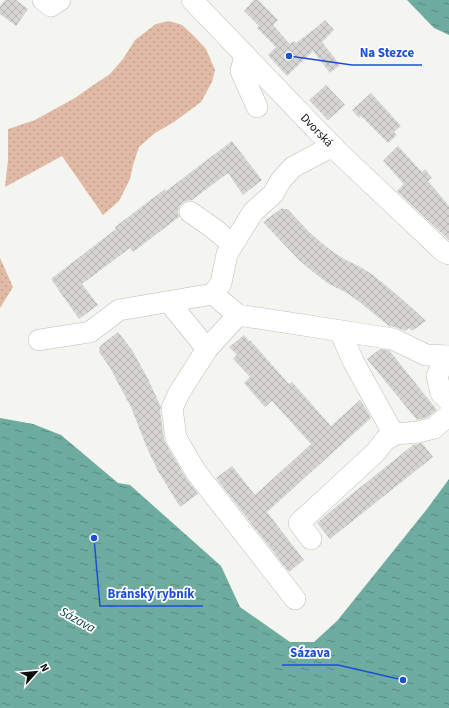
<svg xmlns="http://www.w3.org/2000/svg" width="449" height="708" viewBox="0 0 449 708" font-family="'Source Sans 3',sans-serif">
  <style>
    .grass { fill: url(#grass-dots) }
    .water { fill: url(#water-ripples) }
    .building { fill: url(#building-cross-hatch) }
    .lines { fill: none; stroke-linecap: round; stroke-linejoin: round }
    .minor-casing { stroke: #bcbdb9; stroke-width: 22 }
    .minor { stroke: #fff; stroke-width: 21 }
    .labels { text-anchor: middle; stroke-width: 3.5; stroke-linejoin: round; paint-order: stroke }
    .street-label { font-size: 12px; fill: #0c0c0b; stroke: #fff }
    .water-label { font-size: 13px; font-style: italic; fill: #0b443b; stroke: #fff }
    .leader { fill: none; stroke: #1d4ed8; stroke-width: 1.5 }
    .callout-dot { fill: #1d4ed8; stroke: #fff; stroke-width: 1.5 }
    .callout-label { font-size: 13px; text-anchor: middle; font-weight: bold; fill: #1d4ed8; stroke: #fff; stroke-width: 3.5; stroke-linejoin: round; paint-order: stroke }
  </style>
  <defs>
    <pattern id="grass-dots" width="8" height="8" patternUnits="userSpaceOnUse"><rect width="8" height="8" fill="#e0baa4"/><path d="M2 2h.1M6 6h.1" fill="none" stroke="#bf9f8c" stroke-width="1.8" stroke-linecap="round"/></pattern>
    <pattern id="water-ripples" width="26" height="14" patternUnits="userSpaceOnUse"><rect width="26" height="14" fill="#6eaca0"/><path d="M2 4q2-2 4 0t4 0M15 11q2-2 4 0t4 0" fill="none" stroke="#598a81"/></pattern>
    <pattern id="building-cross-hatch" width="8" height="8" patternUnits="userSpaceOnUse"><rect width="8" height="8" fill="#d6d5d1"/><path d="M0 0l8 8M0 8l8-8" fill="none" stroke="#b6b6b2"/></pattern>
  </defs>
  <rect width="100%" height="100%" fill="#f4f4f0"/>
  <g class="grass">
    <polygon points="169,21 182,25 195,37 206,49 215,70 212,82 201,102 174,122 155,133 139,147 133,165 130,179 119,201 103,215 62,156 5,187 8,160 8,129 35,120 75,98 92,86 110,74 123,59 135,40 156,24"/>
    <polygon points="0,258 13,287 0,308"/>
  </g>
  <g class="water">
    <polygon points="407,0 449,0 449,35 434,28"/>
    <polygon points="0,418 33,424 61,435 118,483 130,485 221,566 240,607 290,642 314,642 337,621 427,509 449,479 449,708 0,708"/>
  </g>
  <g class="building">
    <polygon points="5,0 16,0 28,9 16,26 0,14 0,6"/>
    <polygon points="254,0 258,0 278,20 273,25 290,44 294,41 296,43 316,28 325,20 334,30 322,42 340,65 330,73 313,51 287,76 268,55 276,47 257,28 259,26 244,11"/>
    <polygon points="326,85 345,105 328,120 309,100"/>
    <polygon points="371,93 401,126 394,132 397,135 388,143 361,116 359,118 352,110"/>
    <polygon points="232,141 262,180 243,195 228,173 192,200 185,201 180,205 178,211 179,217 133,252 130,248 82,284 98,305 79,319 51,279 116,229 115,227 165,189 166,191"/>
    <polygon points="398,146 422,172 425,169 432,178 428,181 449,206 449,240 397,191 404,184 383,161"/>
    <polygon points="282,208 284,209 288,209 309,232 329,249 344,259 362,268 373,275 402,299 426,321 412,331 409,328 405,331 398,328 389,326 362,304 347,293 329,284 313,272 298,259 263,222"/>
    <polygon points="118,332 132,350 148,379 161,407 160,410 164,440 166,444 186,478 198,494 180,507 158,471 147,448 131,407 109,366 99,352 100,346"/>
    <polygon points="244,335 249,341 250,340 289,384 292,382 331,426 360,400 363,404 371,418 267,512 304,560 289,572 216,478 232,466 255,495 311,444 272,401 265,407 244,383 250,377 233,359 237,355 229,347"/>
    <polygon points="380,349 389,350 437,410 428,417 417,420 367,359"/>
    <polygon points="422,443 433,457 330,539 317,523 327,514 413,445"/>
  </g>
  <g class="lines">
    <defs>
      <g id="minor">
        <polyline points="43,0 51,6 60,0"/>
        <polyline points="192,0 337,151 443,251 449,254"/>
        <polyline points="245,55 241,71 257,107"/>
        <polyline points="190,212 213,228 232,244"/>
        <polyline points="213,294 221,283 227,254 253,212 273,194 281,180 293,167 325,150 334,147"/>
        <polyline points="169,302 207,349"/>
        <polyline points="238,315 207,349 179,393 172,408 176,438 196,472 295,599"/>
        <polyline points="340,331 353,361 383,415 394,435"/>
        <polyline points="39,340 90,332 119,310 213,294 238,315 393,339 426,355 449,356"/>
        <polyline points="447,356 437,376 441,393 449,401"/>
        <polyline points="311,539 299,523 376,452 385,440 396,434 418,432 434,428 449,415"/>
      </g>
    </defs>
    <use href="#minor" class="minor-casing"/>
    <use href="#minor" class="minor"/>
  </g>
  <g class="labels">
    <g class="street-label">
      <text transform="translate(317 130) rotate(46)" y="4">Dvorská</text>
    </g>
    <g class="water-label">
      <text transform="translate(78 619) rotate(29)" y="5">Sázava</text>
    </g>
  </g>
  <path class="leader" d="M289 56L352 65H422M94 538L100 606H203M403 680L338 665H282"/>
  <g class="callout-dot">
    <circle cx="289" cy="56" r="4"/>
    <circle cx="94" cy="538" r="4"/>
    <circle cx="403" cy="680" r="4"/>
  </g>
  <g class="callout-label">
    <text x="387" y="57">Na Stezce</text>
    <text x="151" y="598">Bránský rybník</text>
    <text x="310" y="657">Sázava</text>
  </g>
  <g transform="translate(36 672) rotate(63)" stroke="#ffffff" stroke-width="3" paint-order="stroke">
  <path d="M0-3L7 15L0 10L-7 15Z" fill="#0c0c0b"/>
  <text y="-6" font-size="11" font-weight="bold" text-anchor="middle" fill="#0c0c0b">N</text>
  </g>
</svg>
